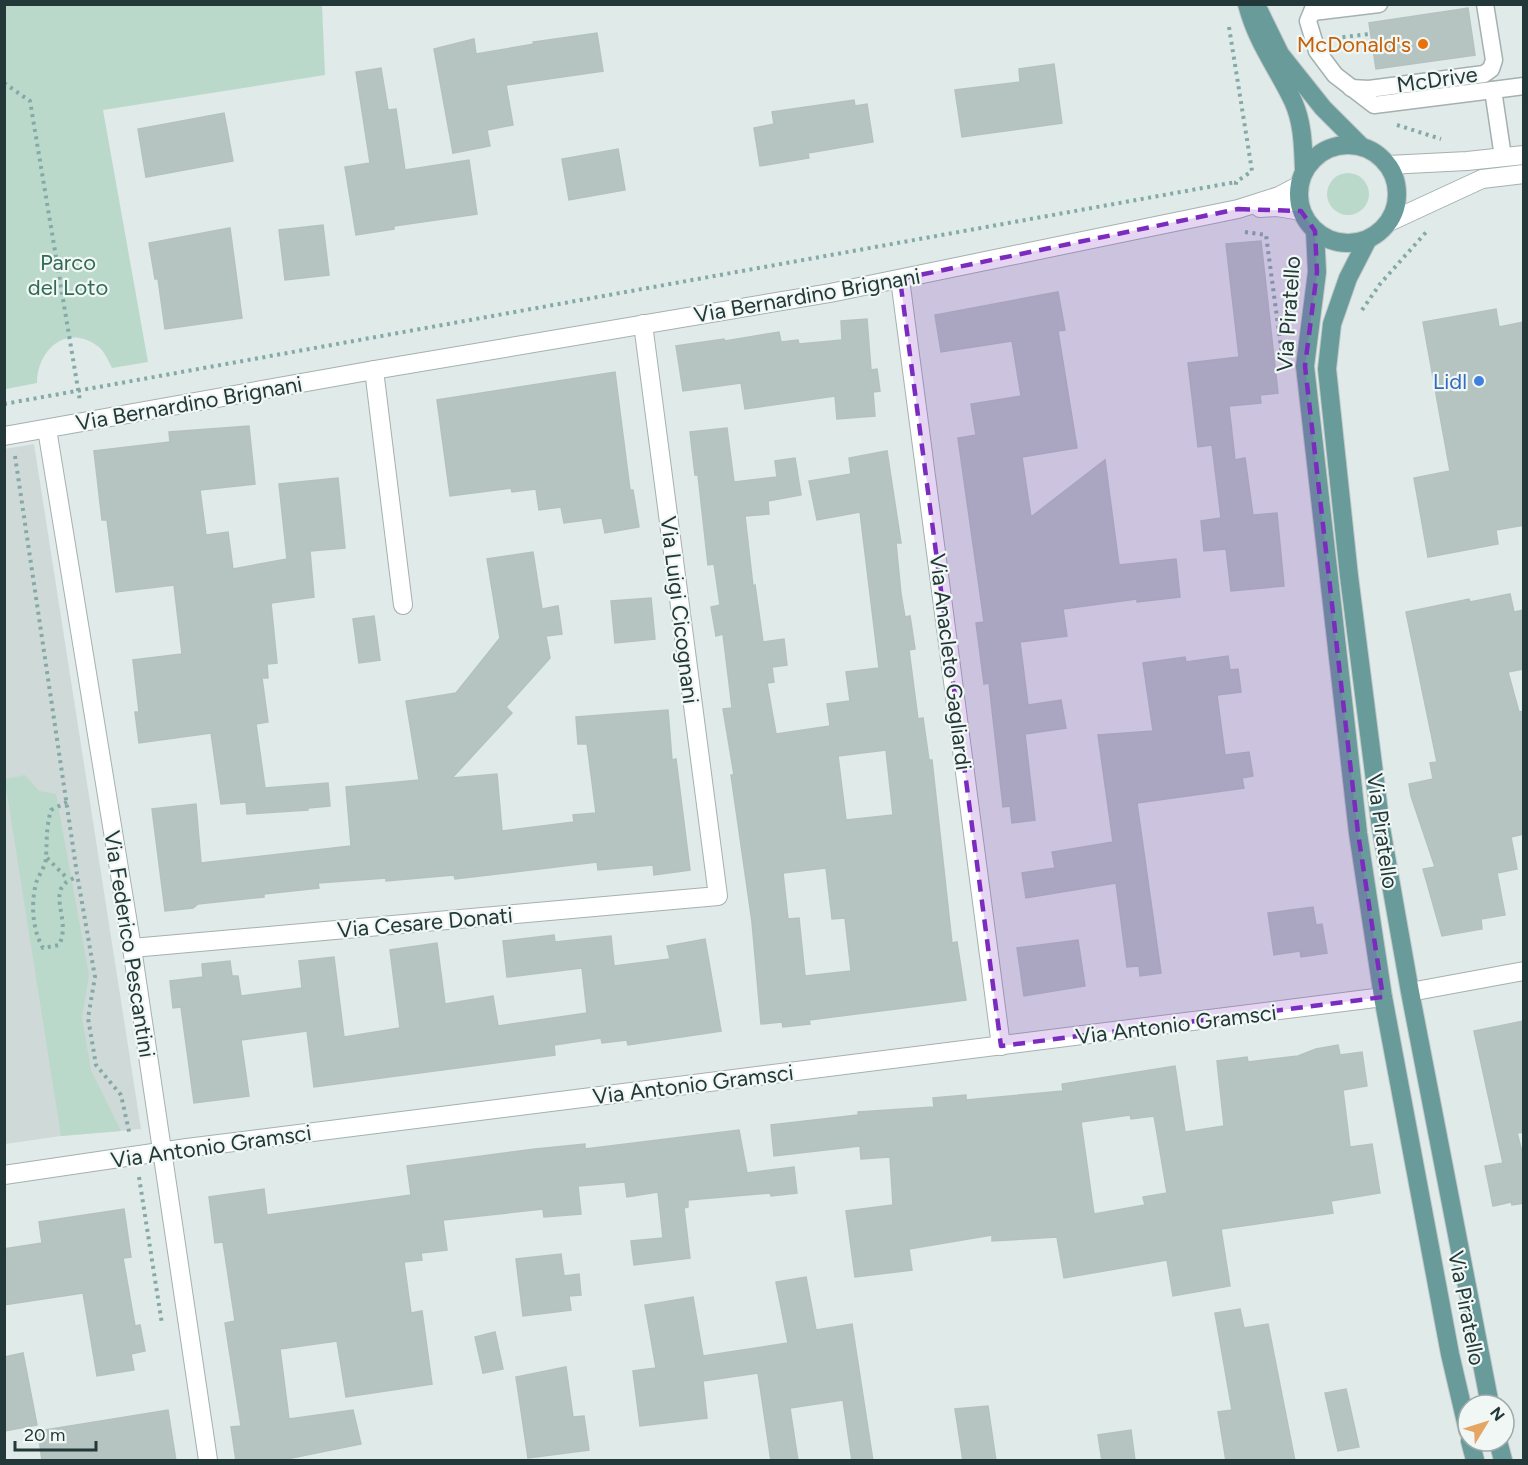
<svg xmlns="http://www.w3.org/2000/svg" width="1528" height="1465" viewBox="0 0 1528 1465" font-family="Figtree,sans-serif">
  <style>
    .built { fill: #cfd9d7 }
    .green { fill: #bbd9cb }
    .building { fill: #b6c4c1; stroke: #b3c2c0; stroke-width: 1.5; fill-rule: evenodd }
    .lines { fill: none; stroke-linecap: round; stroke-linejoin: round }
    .service-casing { stroke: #a4b1b0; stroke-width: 19 }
    .minor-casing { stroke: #a4b1b0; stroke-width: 20 }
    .primary-casing { stroke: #c1c7c7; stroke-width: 20 }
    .path { stroke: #84aaa8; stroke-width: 4; stroke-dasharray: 3 4.5; stroke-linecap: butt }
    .service { stroke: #fff; stroke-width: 16 }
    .minor { stroke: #fff; stroke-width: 18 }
    .primary { stroke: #699b9b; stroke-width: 18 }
    .marked { fill: #7b2cbf; fill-opacity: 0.2; stroke: #7b2cbf; stroke-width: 4.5; stroke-dasharray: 12 8; stroke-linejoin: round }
    .food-dot { fill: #e8710a; stroke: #f0f7f5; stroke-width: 2 }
    .shop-dot { fill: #3f7fe0; stroke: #f0f7f5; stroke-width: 2 }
    .labels { text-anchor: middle; stroke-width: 4.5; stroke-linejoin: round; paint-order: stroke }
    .food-label { font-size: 22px; fill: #c56008; stroke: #f0f7f5; text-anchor: end }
    .street-label { font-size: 22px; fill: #233838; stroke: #f0f7f5 }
    .park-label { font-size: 22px; fill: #316b56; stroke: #f0f7f5 }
    .shop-label { font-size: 22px; fill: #366cbe; stroke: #f0f7f5; text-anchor: end }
  </style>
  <rect width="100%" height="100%" fill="#e0eae8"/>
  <polygon class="built" points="34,444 141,1129 61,1136 5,1144 4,449"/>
  <g class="green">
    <path d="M4,5H322L325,75L103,110L148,362L112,368C108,360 104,350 96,345C65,324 37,351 37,383L6,389Z"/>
    <circle cx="1348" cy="194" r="21"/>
    <polygon points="25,775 39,791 56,794 89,975 82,1018 91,1070 121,1131 61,1136 5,781 5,779"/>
  </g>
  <g class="building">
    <polygon points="1468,8 1475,55 1376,69 1369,23"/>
    <polygon points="597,33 603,71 506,85 513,125 487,130 490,146 453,153 434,49 474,39 476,54 534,44 533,42"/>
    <polygon points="1054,64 1062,123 962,137 955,90 1020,82 1019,69"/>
    <polygon points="381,68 388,110 396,109 405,170 469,160 477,214 394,226 394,229 356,235 345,167 370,163 356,72"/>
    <polygon points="854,100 855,106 867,104 873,142 808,153 809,158 760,166 754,128 774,124 772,112"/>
    <polygon points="224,113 233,161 146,177 138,129"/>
    <polygon points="618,149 625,190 569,200 562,159"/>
    <polygon points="323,225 329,275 285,280 279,230"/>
    <polygon points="230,228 242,318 165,329 158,279 155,279 149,243"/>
    <polygon points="1261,241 1278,393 1260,395 1261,403 1229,406 1235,460 1245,458 1253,515 1277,513 1284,586 1231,591 1226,549 1204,551 1201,521 1221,518 1212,445 1198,447 1188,363 1239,357 1226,244"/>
    <polygon points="1058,292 1065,330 1058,331 1077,448 1022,457 1031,517 1105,460 1119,565 1176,559 1180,597 1137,602 1137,599 1063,609 1067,636 1020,642 1028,705 1061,700 1066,728 1025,734 1035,820 1012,823 1010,806 1003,807 989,683 984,684 976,623 984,622 958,438 976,435 971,404 1021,396 1012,341 941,352 935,315"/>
    <polygon points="1496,309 1499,327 1524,322 1524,525 1496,530 1498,544 1428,557 1414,478 1450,471 1423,322"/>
    <polygon points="867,319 871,370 877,369 880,391 873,392 875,416 837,419 835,396 745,409 741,383 683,391 676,346 724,339 725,341 779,332 781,342 798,340 799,344 842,340 841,321"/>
    <polygon points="615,372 630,490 633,490 639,527 605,533 602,518 564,523 561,507 539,510 536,489 512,492 511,488 450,496 437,400"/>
    <polygon points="249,426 255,484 200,490 206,535 228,532 233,569 287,559 279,484 338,478 345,548 310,551 314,597 271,603 277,663 267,664 268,678 262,678 268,722 256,724 265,788 328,783 330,806 308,808 308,810 247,814 246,802 221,804 211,733 139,743 135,712 139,712 133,660 182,654 174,585 116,592 107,520 102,520 94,451 170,442 169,432"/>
    <path d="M727,428L734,482L777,477L775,461L795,458L801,495L768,501L769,514L745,516L753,586L755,585L763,642L784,639L787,665L772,667L774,682L767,683L776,734L830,726L827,704L850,701L846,672L879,668L860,512L817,520L809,481L851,474L849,458L887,451L901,543H896L901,594L905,617L910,616L915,649L909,650L918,719L923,718L929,760H932L952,943L957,942L966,1000L809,1020L810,1024L783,1027L782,1022L761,1024L752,922L731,775H734L723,709L732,708L723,634L716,636L711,607L720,605L714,564L708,565L698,475H695L690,432ZM886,750L893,815L846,820L838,756ZM826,868L832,919L845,918L851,971L805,976L799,918L788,919L783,873Z"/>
    <polygon points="533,552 542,609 558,606 562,634 546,636 550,658 506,707 512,713 452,778 497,774 502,831 574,822 573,815 596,813 587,744 578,744 576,717 668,710 672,760 676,759 690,870 654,875 653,865 598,870 597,862 455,879 454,875 386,881 386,878 318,883 319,888 264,894 264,897 198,904 193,908 165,911 152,809 196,804 201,863 351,846 346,787 419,780 406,701 456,693 500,638 487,559"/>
    <polygon points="1510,594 1514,612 1524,610 1524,669 1508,672 1519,712 1524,711 1524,834 1511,837 1517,869 1497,873 1505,915 1481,919 1482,929 1442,936 1423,869 1435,867 1411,796 1409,784 1433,779 1430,763 1437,762 1406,612 1469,599 1470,602"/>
    <polygon points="651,598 655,639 615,643 611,601"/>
    <polygon points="374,616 380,660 359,663 353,619"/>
    <polygon points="1228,656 1230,670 1238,669 1241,692 1217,695 1225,755 1249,752 1253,776 1242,778 1244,788 1137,803 1161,973 1140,976 1139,966 1127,967 1116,883 1026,898 1022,873 1055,868 1052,852 1113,842 1098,735 1153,731 1143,663 1185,657 1186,662"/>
    <polygon points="1313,907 1316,925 1322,924 1327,953 1301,957 1300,951 1274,955 1268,913"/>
    <polygon points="554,935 555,942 611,936 614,966 670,959 667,946 705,939 721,1031 628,1045 627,1040 602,1043 601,1038 554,1045 555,1055 314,1087 307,1031 241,1040 249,1096 194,1103 181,1007 173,1008 170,981 203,977 202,964 230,961 232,976 238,976 241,996 302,988 299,961 334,957 344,1037 400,1028 390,950 437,943 445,1004 493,996 498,1026 587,1013 582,968 507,977 503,941"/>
    <polygon points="1078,940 1085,986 1024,996 1017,948"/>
    <polygon points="1524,1021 1524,1132 1517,1133 1524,1159 1524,1203 1512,1205 1511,1202 1493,1206 1485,1166 1503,1163 1474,1031"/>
    <path d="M1338,1045L1340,1055L1362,1052L1367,1086L1343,1090L1350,1147L1372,1144L1380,1193L1331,1201L1333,1213L1221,1229L1230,1286L1173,1296L1167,1260L1064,1278L1057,1237L992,1241V1235L909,1249L912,1270L855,1277L846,1211L893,1205L890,1157L861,1159L860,1146L774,1156L771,1125L858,1115V1112L934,1107L933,1098L966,1095V1100L1063,1091L1062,1084L1175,1066L1185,1132L1224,1126L1217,1061L1247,1057L1248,1062L1298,1056L1316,1049ZM1130,1115L1131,1119L1154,1116L1167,1193L1143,1197L1145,1205L1094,1214L1081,1122Z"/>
    <polygon points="739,1130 747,1173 794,1167 797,1193 771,1196 770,1193 688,1200 688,1207 684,1208 690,1258 634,1265 631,1241 663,1238 658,1192 627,1197 625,1182 578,1186 581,1214 544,1217 543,1209 443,1220 447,1250 421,1253 422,1260 404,1262 411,1313 422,1311 432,1384 346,1397 337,1341 280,1349 289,1419 353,1410 361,1444 277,1461 236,1461 231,1427 241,1426 225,1323 235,1321 223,1242 215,1243 209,1197 264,1189 267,1215 411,1195 407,1166 535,1149 585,1144 585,1149"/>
    <polygon points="124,1209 131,1257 123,1258 135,1326 140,1325 145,1351 131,1354 134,1370 97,1376 83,1293 4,1305 4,1249 42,1243 39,1222"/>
    <polygon points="561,1254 564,1276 579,1274 581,1295 569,1296 571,1310 523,1316 516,1259"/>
    <polygon points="806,1277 816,1330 852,1324 873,1461 852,1461 843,1400 790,1408 798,1461 771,1461 758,1373 703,1381 707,1418 640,1426 633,1371 656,1368 645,1305 693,1297 703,1356 788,1343 776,1282"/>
    <polygon points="1240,1309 1244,1328 1268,1324 1295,1461 1226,1461 1218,1412 1232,1410 1215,1313"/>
    <polygon points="495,1332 503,1369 483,1373 475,1337"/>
    <polygon points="23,1353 37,1425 4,1431 4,1357"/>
    <polygon points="566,1367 573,1417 584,1416 589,1450 528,1458 516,1377"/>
    <polygon points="1346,1389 1359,1447 1338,1451 1325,1393"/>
    <polygon points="988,1406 996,1461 963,1461 955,1409"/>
    <polygon points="168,1410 176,1461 42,1461 38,1431"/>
    <polygon points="1131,1430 1135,1461 1102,1461 1098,1435"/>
  </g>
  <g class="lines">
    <defs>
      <g id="service">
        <polyline points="1315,4 1308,21 1317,51 1335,75 1374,105 1493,90 1503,157"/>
        <polyline points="1313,12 1379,4"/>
        <polyline points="1351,88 1369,89 1484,74 1491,69 1494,60 1485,4"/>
        <polyline points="1493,90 1524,86"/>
      </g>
      <g id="minor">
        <polyline points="1388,165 1467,161 1524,155"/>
        <polyline points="1260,208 1277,207 1301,211"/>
        <polyline points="1389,222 1482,179 1524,174"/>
        <polyline points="900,279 1001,1046"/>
        <polyline points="374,370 403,605"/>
        <polyline points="47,429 132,948 208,1460"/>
        <polyline points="4,436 374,370 830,293 1238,209 1279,196 1298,186"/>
        <polyline points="132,948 718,896 643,324"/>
        <polyline points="1410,992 1524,971"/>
        <polyline points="4,1175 187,1148 1383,997"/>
      </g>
      <g id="primary">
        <path d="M1247,4C1257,43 1277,67 1293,101C1303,123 1303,146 1304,170"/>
        <polyline points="1259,11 1280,54 1323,108 1360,145"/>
        <circle cx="1348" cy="194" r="49"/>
        <polyline points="1315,231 1317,272 1305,366 1358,833 1383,997 1450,1354 1468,1431"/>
        <polyline points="1368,239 1348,278 1332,324 1327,369 1349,576 1381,828 1410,992 1490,1405"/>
        <polyline points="1470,1441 1475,1460"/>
        <polyline points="1498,1441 1503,1460"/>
      </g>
    </defs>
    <use href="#service" class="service-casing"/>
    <use href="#minor" class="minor-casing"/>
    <use href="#primary" class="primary-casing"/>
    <g class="path">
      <polyline points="1229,27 1252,171 1236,182 1236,186"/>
      <polyline points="1335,38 1370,34"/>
      <polyline points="4,83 30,101 80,401"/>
      <polyline points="1397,125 1441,139"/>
      <polyline points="1245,232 1266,235 1282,355"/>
      <polyline points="1362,310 1380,284 1428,230"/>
      <polyline points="4,404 1236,182"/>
      <polyline points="15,456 77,874 95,977 88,1018 96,1065 121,1095 130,1136"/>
      <path d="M67,802L51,810C46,828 47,839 46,857C46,866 39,874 36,883C31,904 32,929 43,948L59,945C73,918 41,887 78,877"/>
      <polyline points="47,858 68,879"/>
      <polyline points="139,1177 162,1324"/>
    </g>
    <use href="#service" class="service"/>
    <use href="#minor" class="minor"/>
    <use href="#primary" class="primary"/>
  </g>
  <path class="marked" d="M1238,209L1301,211L1315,231L1317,272L1305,366L1358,833L1383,997L1001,1046L900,279Z"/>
  <circle class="food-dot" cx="1423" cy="44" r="6"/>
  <circle class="shop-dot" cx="1479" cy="381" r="6"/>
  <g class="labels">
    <g class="food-label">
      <text x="1411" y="52">McDonald's</text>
    </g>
    <g class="street-label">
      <text transform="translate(1437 79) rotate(-8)" y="8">McDrive</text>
      <text transform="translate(807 295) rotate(-10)" y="8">Via Bernardino Brignani</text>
      <text transform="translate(1288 314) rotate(-86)" y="8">Via Piratello</text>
      <text transform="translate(189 403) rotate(-10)" y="8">Via Bernardino Brignani</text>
      <text transform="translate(680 610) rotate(83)" y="8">Via Luigi Cicognani</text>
      <text transform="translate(951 662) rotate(83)" y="8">Via Anacleto Gagliardi</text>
      <text transform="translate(1383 831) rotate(82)" y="8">Via Piratello</text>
      <text transform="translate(425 922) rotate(-5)" y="8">Via Cesare Donati</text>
      <text transform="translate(130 944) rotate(81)" y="8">Via Federico Pescantini</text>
      <text transform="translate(1176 1024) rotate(-7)" y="8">Via Antonio Gramsci</text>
      <text transform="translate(693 1084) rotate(-7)" y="8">Via Antonio Gramsci</text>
      <text transform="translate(211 1146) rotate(-8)" y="8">Via Antonio Gramsci</text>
      <text transform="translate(1467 1308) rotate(79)" y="8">Via Piratello</text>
    </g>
    <g class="park-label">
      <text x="68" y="270">Parco<tspan x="68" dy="25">del Loto</tspan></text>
    </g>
    <g class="shop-label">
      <text x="1467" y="389">Lidl</text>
    </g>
  </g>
  <rect width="1528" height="1465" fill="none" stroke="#233838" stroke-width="12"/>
  <g transform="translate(1486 1423) rotate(52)"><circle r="28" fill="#f0f7f5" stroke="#9eaba9" stroke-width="1.5"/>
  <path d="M0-4.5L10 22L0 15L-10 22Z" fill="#e5a563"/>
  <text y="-9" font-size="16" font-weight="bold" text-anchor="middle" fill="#233838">N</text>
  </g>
  <path d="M15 1441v9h81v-9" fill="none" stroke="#233838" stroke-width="3"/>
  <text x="24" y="1441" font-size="18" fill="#233838" stroke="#f0f7f5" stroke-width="4.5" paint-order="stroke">20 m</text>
</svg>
